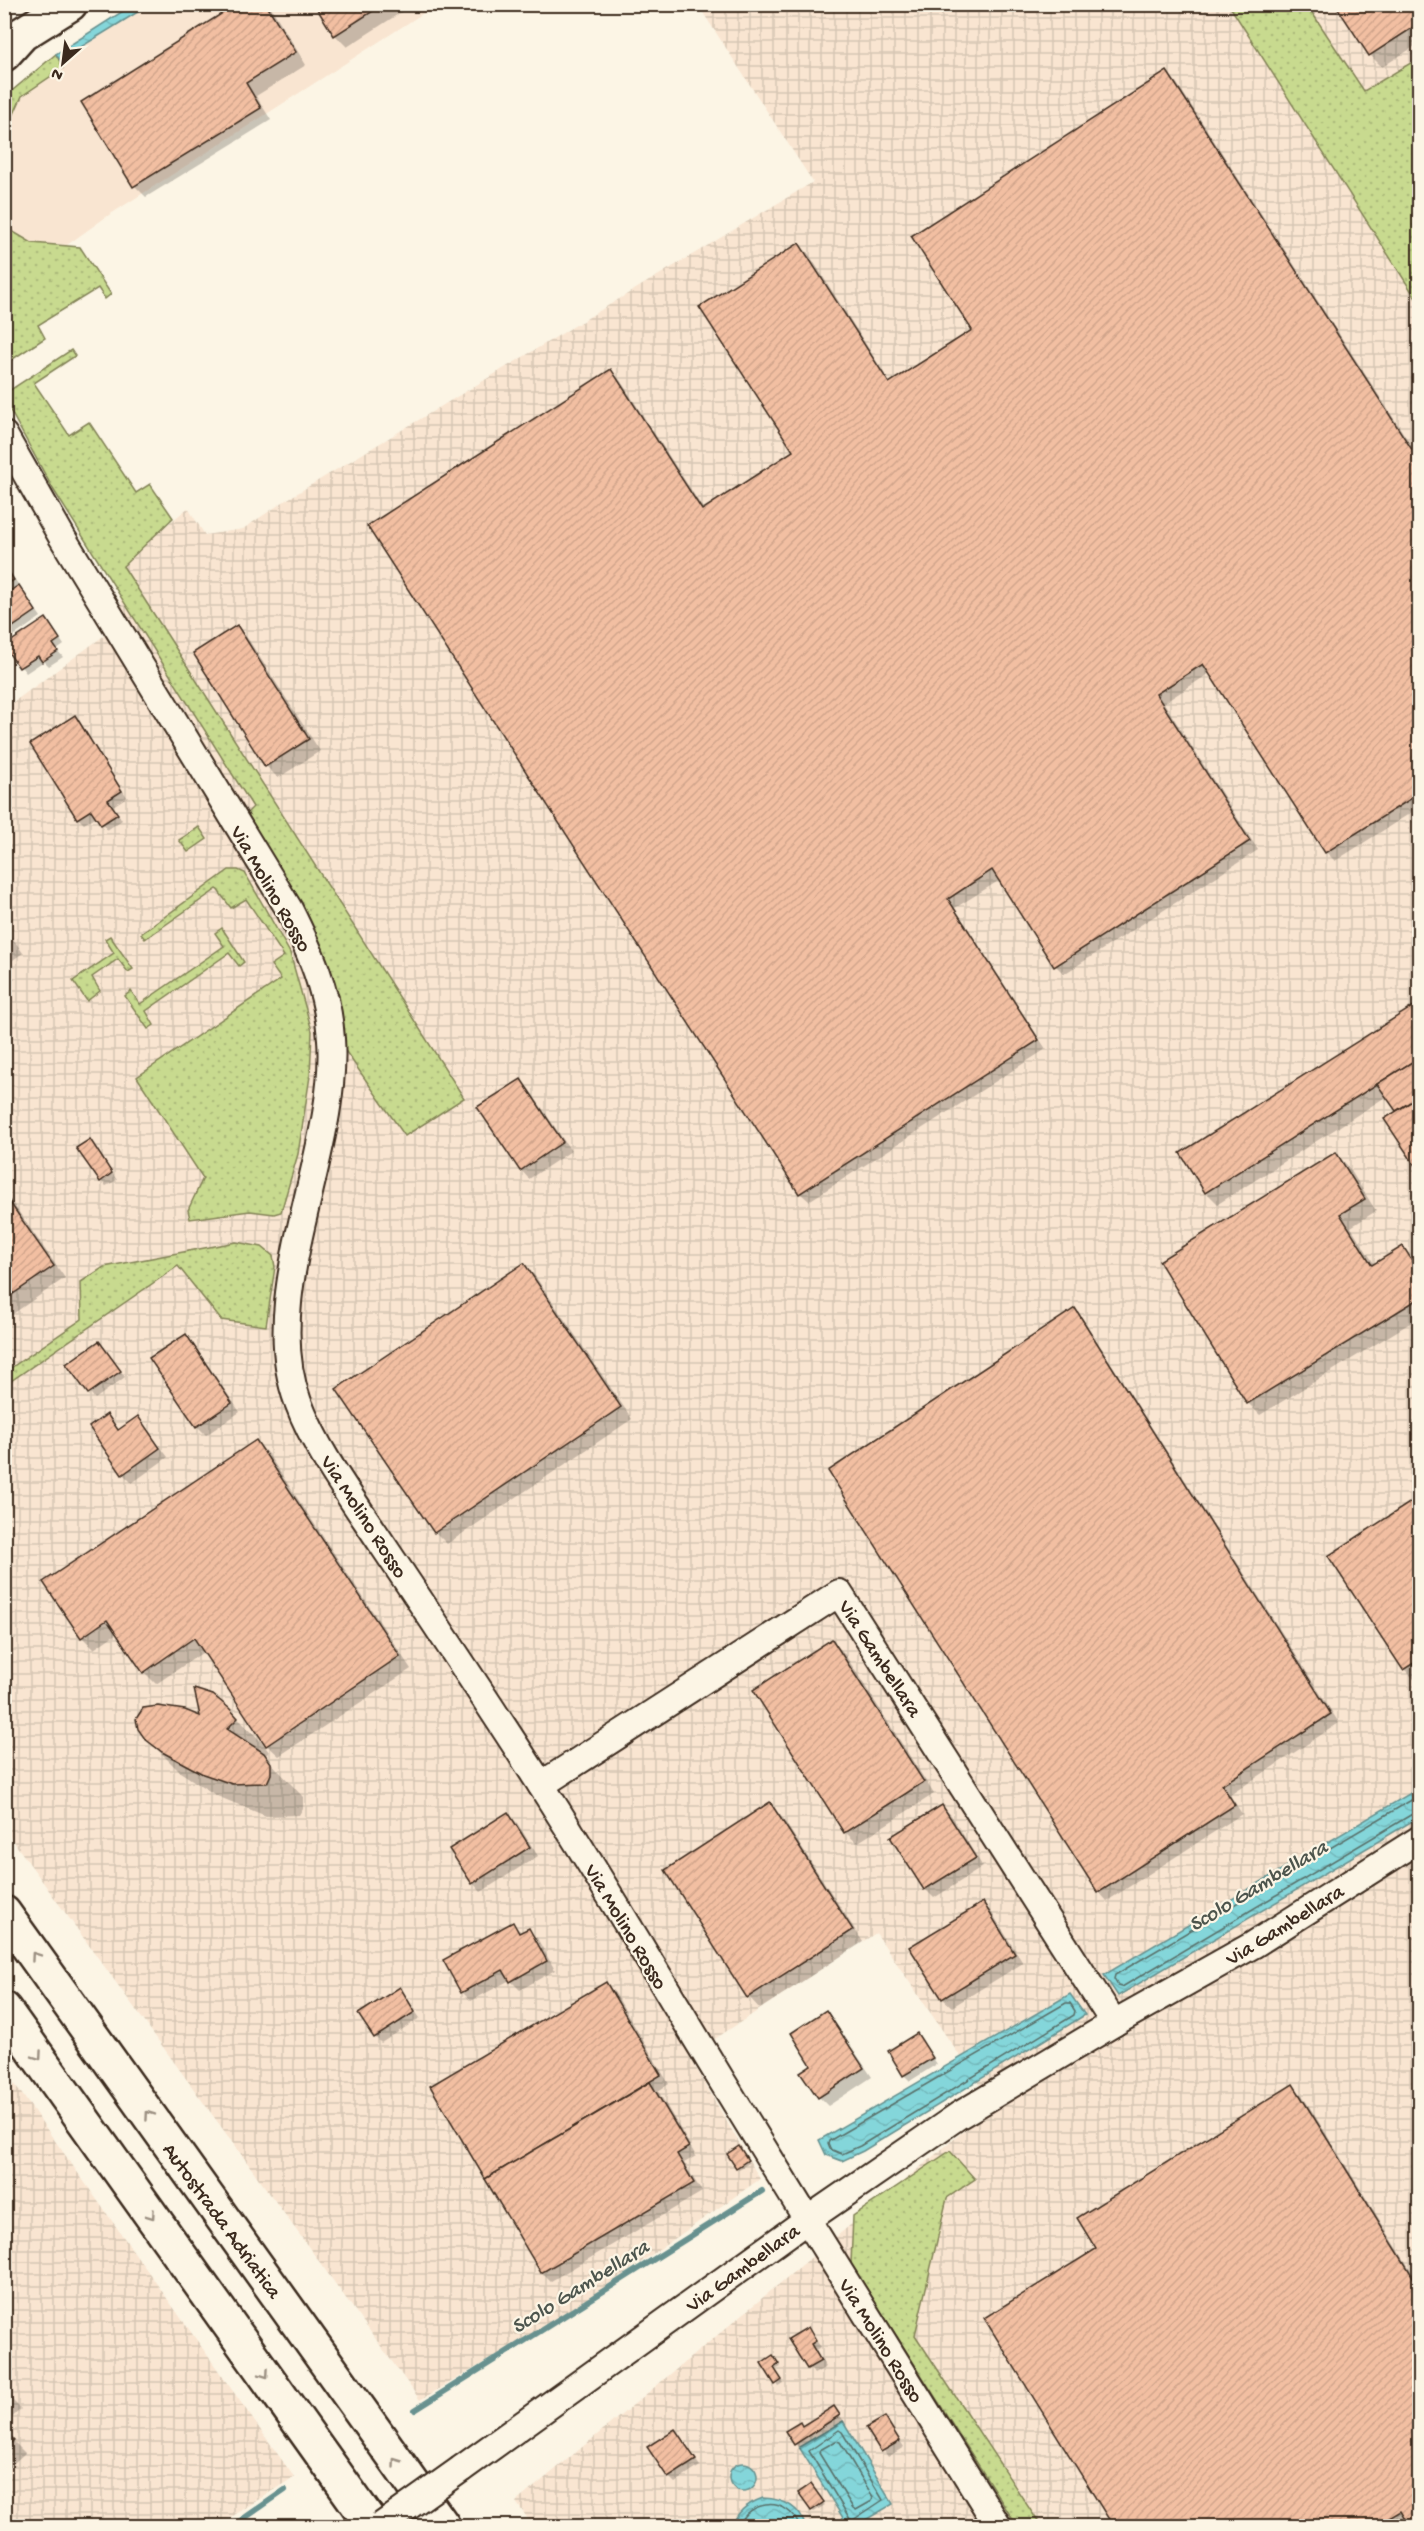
<svg xmlns="http://www.w3.org/2000/svg" width="1424" height="2531" viewBox="0 0 1424 2531" font-family="'Gochi Hand',sans-serif">
  <style>
    .built { fill: #f9e5d1 }
    .industrial { fill: url(#industrial-grid) }
    .grass { fill: url(#grass-dots); stroke: #828256; stroke-width: 1.5 }
    .water { fill: url(#water-waves); stroke: #67918f; stroke-width: 1.5 }
    .shadow { fill: #0003 }
    .lines { fill: none; stroke-linecap: round; stroke-linejoin: round }
    .shore { stroke: #586f69; stroke-width: 1.5 }
    .stream { stroke: #67918f; stroke-width: 6 }
    .building { fill: url(#building-hatch); stroke: #3b2a1e; stroke-width: 1.5 }
    .minor-casing { stroke: #3b2a1e; stroke-width: 30 }
    .major-casing { stroke: #3b2a1e; stroke-width: 38 }
    .highway-casing { stroke: #3b2a1e; stroke-width: 38 }
    .minor { stroke: #fcf5e5; stroke-width: 26 }
    .major { stroke: #fcf5e5; stroke-width: 33 }
    .highway { stroke: #fcf5e5; stroke-width: 33 }
    .minor-bridge-casing { stroke: #3b2a1e; stroke-width: 30; stroke-linecap: butt }
    .minor-bridge { stroke: #fcf5e5; stroke-width: 26 }
    .oneway { stroke: #9c9082 }
    .labels { text-anchor: middle; stroke-width: 4.5; stroke-linejoin: round; paint-order: stroke }
    .street-label { font-size: 21px; fill: #3b2a1e; stroke: #fcf5e5 }
    .water-label { font-size: 22px; font-style: italic; fill: #4d554d; stroke: #fcf5e5 }
  </style>
  <defs>
    <pattern id="industrial-grid" width="8" height="8" patternUnits="userSpaceOnUse" patternTransform="scale(1.5)"><rect width="8" height="8" fill="#f9e5d1"/><path d="M0 4h8M4 0v8" fill="none" stroke="#d6c5b3"/></pattern>
    <pattern id="grass-dots" width="8" height="8" patternUnits="userSpaceOnUse" patternTransform="scale(1.5)"><rect width="8" height="8" fill="#c8da8f"/><path d="M2 2h.1M6 6h.1" fill="none" stroke="#adbb7b" stroke-width="1.8" stroke-linecap="round"/></pattern>
    <pattern id="water-waves" width="16" height="10" patternUnits="userSpaceOnUse" patternTransform="scale(1.5)"><rect width="16" height="10" fill="#84d6da"/><path d="M0 5q4-4 8 0t8 0" fill="none" stroke="#73b8bb"/></pattern>
    <pattern id="building-hatch" width="6" height="6" patternUnits="userSpaceOnUse" patternTransform="scale(1.5)"><rect width="6" height="6" fill="#f2bfa2"/><path d="M-1 1l2-2M0 6l6-6M5 7l2-2" fill="none" stroke="#d0a48b"/></pattern>
  </defs>
  <rect width="100%" height="100%" fill="#fcf5e5"/>
  <filter id="ink" filterUnits="userSpaceOnUse"><feTurbulence type="fractalNoise" baseFrequency=".0167" numOctaves="2"/><feDisplacementMap in="SourceGraphic" scale="12" xChannelSelector="R" yChannelSelector="G"/><feConvolveMatrix kernelMatrix="1 2 1 2 8 2 1 2 1" color-interpolation-filters="sRGB"/></filter>
  <g filter="url(#ink)">
    <polygon class="built" points="149,5 436,5 106,217 67,245 30,243 5,230 4,107 13,90"/>
    <g class="industrial">
      <polygon points="698,5 1419,5 1419,2526 533,2526 516,2502 994,2106 876,1933 689,2056 760,2179 564,2316 420,2400 5,1830 4,709 124,621 116,566 188,508 205,535 243,529 286,500 813,182"/>
      <polygon points="4,2069 294,2477 217,2526 5,2526"/>
    </g>
    <g class="grass">
      <polygon points="1229,5 1307,5 1364,91 1419,58 1419,303"/>
      <polygon points="56,54 63,68 22,96 5,134 5,98 7,95"/>
      <polygon points="5,227 32,243 80,247 111,294 105,299 98,288 38,325 45,338 5,364"/>
      <polygon points="71,350 75,356 34,383 69,435 89,422 136,493 150,484 173,518 123,566 464,1098 405,1136 344,1049 339,996 312,926 245,815 253,807 53,489 5,401 4,394"/>
      <polygon points="199,827 207,839 188,852 179,840"/>
      <polygon points="229,870 238,870 245,873 290,953 312,1031 310,1076 298,1154 281,1212 274,1214 250,1211 190,1219 188,1210 203,1178 137,1077 281,979 271,965 284,956 246,899 231,908 217,889 145,939 141,934"/>
      <polygon points="222,928 244,962 239,966 229,953 146,1011 154,1025 148,1029 125,996 131,991 140,1004 224,946 215,933"/>
      <polygon points="110,936 133,969 128,972 118,959 92,977 100,991 87,1001 73,981 114,953 105,939"/>
      <polygon points="236,1242 262,1247 273,1256 275,1267 266,1326 221,1320 178,1266 5,1385 5,1372 82,1319 81,1282 104,1267"/>
      <polygon points="950,2151 975,2179 947,2198 915,2335 1041,2526 1017,2526 851,2264 853,2216"/>
    </g>
    <g class="water">
      <polygon points="134,4 149,5 60,60 56,54"/>
      <polygon points="1419,1788 1419,1817 1118,1996 1104,1975"/>
      <polygon points="1070,1994 1085,2015 863,2151 842,2161 826,2155 819,2140"/>
      <polygon points="843,2421 893,2504 855,2526 848,2526 799,2447"/>
      <circle cx="743" cy="2477" r="14"/>
      <path d="M763,2498C783,2499 800,2506 805,2526H733C736,2511 749,2503 763,2498Z"/>
    </g>
    <g class="shadow">
      <polygon points="240,4 269,4 306,65 256,96 271,120 146,197 135,186"/>
      <polygon points="316,4 414,4 347,47 335,35"/>
      <polygon points="1337,4 1420,4 1420,43 1382,67 1371,56"/>
      <polygon points="1167,73 1176,82 1420,459 1420,807 1335,861 1326,852 1210,673 1164,703 1258,850 1064,974 1056,966 1000,880 955,908 1046,1049 809,1201 800,1193 611,371 620,380 704,510 795,452 799,245 808,253 891,384 974,331"/>
      <polygon points="4,564 41,617 5,642 4,641"/>
      <polygon points="51,626 64,645 57,650 63,657 49,666 44,661 26,673 6,647"/>
      <polygon points="237,627 248,639 320,751 278,778 266,766"/>
      <polygon points="75,717 127,797 113,806 122,820 107,830 97,816 84,824 78,818 32,744"/>
      <polygon points="4,926 23,953 4,966"/>
      <polygon points="1420,1004 1420,1171 1398,1112 1387,1096 1218,1204 1206,1192"/>
      <polygon points="520,1081 529,1089 571,1151 529,1179 521,1170"/>
      <polygon points="89,1141 117,1180 106,1186 101,1181"/>
      <polygon points="1336,1154 1348,1166 1376,1211 1351,1227 1375,1265 1403,1248 1420,1268 1420,1317 1260,1415 1248,1403"/>
      <polygon points="4,1191 65,1278 4,1320"/>
      <polygon points="524,1265 535,1276 632,1419 447,1544 435,1532"/>
      <polygon points="1075,1310 1083,1319 1339,1723 1230,1795 1242,1814 1107,1901 1099,1892"/>
      <polygon points="186,1336 194,1345 240,1412 206,1435 197,1426 152,1359"/>
      <polygon points="104,1348 125,1377 95,1399 68,1364"/>
      <polygon points="107,1416 120,1431 138,1418 168,1457 132,1483 123,1474"/>
      <polygon points="256,1442 268,1454 411,1669 279,1756 267,1745 205,1651 156,1684 144,1672 117,1633 94,1649 82,1637"/>
      <polygon points="1420,1498 1420,1678 1416,1681 1404,1669"/>
      <polygon points="832,1641 844,1653 934,1794 857,1843 845,1832"/>
      <polygon points="228,1709 262,1742 269,1752 265,1756 303,1797 303,1808 299,1815 266,1816 217,1796 180,1772 146,1738"/>
      <polygon points="770,1804 781,1816 863,1942 760,2009 749,1997"/>
      <polygon points="942,1807 951,1815 983,1867 934,1898 925,1889 892,1837"/>
      <polygon points="508,1814 517,1823 538,1856 481,1892 473,1883"/>
      <polygon points="983,1904 992,1913 1023,1963 952,2007 943,1999 911,1948"/>
      <polygon points="513,1924 522,1933 528,1930 537,1938 555,1970 520,1990 510,1980 471,2001 463,1993 445,1961"/>
      <polygon points="606,1984 615,1993 669,2084 658,2091 696,2156 684,2163 702,2192 551,2281 542,2272 432,2087"/>
      <polygon points="399,1989 420,2018 381,2043 375,2037"/>
      <polygon points="825,2012 834,2021 872,2077 828,2106 819,2097 802,2072 813,2065"/>
      <polygon points="917,2035 937,2064 910,2081 904,2075"/>
      <polygon points="1293,2086 1302,2095 1420,2285 1420,2526 1412,2526 1408,2520 1399,2526 1115,2526 987,2319 1099,2250"/>
      <polygon points="741,2150 749,2163 739,2169 737,2167"/>
      <polygon points="807,2329 821,2347 815,2350 826,2367 814,2374 791,2340"/>
      <polygon points="776,2360 781,2367 775,2370 784,2383 779,2386 763,2364"/>
      <polygon points="4,2392 21,2409 4,2425"/>
      <polygon points="834,2408 845,2422 800,2450 787,2432 803,2427"/>
      <polygon points="885,2418 904,2447 888,2457 869,2428"/>
      <polygon points="675,2431 700,2466 675,2483 669,2477"/>
      <polygon points="4,2432 25,2453 4,2472"/>
      <polygon points="813,2488 825,2505 814,2512 812,2510"/>
    </g>
    <g class="lines">
      <g class="shore">
        <polyline points="1420,1795 1115,1975 1114,1979 1118,1986 1122,1987 1414,1813 1420,1812"/>
        <polygon points="1066,2003 1070,2003 1075,2011 1074,2015 860,2146 842,2154 830,2149 828,2144 829,2141"/>
        <polygon points="839,2430 842,2432 883,2500 853,2520 850,2519 809,2451"/>
        <polygon points="836,2441 840,2442 873,2497 872,2501 856,2510 853,2508 819,2453 820,2450"/>
        <path d="M739,2526C750,2498 789,2497 799,2526"/>
      </g>
      <g class="stream">
        <polyline points="415,2410 762,2191"/>
        <polyline points="233,2526 285,2490"/>
      </g>
    </g>
    <g class="building">
      <polygon points="237,4 266,4 296,52 246,83 261,108 133,187 81,102"/>
      <polygon points="314,4 384,4 334,36"/>
      <polygon points="1335,4 1420,4 1420,23 1369,56"/>
      <polygon points="1167,71 1420,462 1420,793 1325,853 1203,664 1156,694 1250,841 1054,967 992,870 948,899 1039,1040 799,1194 367,526 611,369 702,510 793,451 699,307 799,243 889,383 972,330 911,236"/>
      <polygon points="4,564 14,580 4,586"/>
      <polygon points="19,585 36,611 4,633 4,595"/>
      <polygon points="46,618 60,639 53,644 58,651 42,662 38,656 19,668 4,646"/>
      <polygon points="237,625 309,739 265,767 193,653"/>
      <polygon points="75,715 122,791 108,800 118,814 101,825 91,810 77,819 30,744"/>
      <polygon points="1420,1002 1420,1057 1205,1193 1180,1153"/>
      <polygon points="1420,1057 1420,1096 1396,1111 1377,1084"/>
      <polygon points="521,1079 563,1142 520,1171 477,1107"/>
      <polygon points="1420,1096 1420,1173 1384,1119"/>
      <polygon points="90,1139 112,1173 100,1182 76,1148"/>
      <polygon points="1336,1152 1365,1199 1340,1214 1372,1265 1403,1246 1420,1273 1420,1298 1247,1404 1159,1261"/>
      <polygon points="4,1194 54,1266 4,1300"/>
      <polygon points="524,1263 621,1407 434,1533 336,1389"/>
      <polygon points="1075,1308 1331,1714 1222,1785 1235,1805 1098,1893 828,1471"/>
      <polygon points="186,1334 232,1403 196,1427 149,1358"/>
      <polygon points="99,1341 121,1371 88,1394 66,1364"/>
      <polygon points="107,1414 118,1430 138,1416 160,1448 122,1475 89,1427"/>
      <polygon points="256,1440 400,1656 266,1746 194,1638 143,1673 107,1620 81,1638 43,1582"/>
      <polygon points="1420,1496 1420,1659 1403,1670 1328,1556"/>
      <polygon points="832,1639 924,1782 844,1833 753,1690"/>
      <polygon points="194,1689 213,1695 229,1708 238,1718 227,1729 264,1753 271,1763 271,1774 267,1783 232,1784 203,1774 162,1752 145,1739 138,1729 136,1719 143,1708 158,1706 185,1710 200,1716"/>
      <polygon points="770,1802 853,1930 747,1998 665,1870"/>
      <polygon points="942,1805 976,1858 924,1890 890,1837"/>
      <polygon points="508,1812 530,1847 472,1884 449,1849"/>
      <polygon points="983,1902 1015,1954 942,1999 909,1947"/>
      <polygon points="513,1922 519,1933 529,1928 547,1961 510,1982 503,1970 461,1993 443,1960"/>
      <polygon points="606,1982 661,2075 485,2179 430,2086"/>
      <polygon points="400,1987 415,2012 374,2038 358,2014"/>
      <polygon points="826,2010 864,2068 818,2098 800,2072 811,2065 791,2033"/>
      <polygon points="917,2033 933,2058 903,2076 888,2051"/>
      <polygon points="650,2082 689,2147 677,2154 694,2183 541,2273 485,2179"/>
      <polygon points="1293,2084 1420,2288 1420,2526 1410,2526 1401,2511 1376,2526 1113,2526 984,2318 1096,2249 1077,2218"/>
      <polygon points="739,2146 748,2160 736,2168 727,2154"/>
      <polygon points="808,2327 816,2341 811,2344 821,2361 807,2369 788,2339"/>
      <polygon points="773,2355 779,2364 774,2368 782,2380 775,2385 761,2363"/>
      <polygon points="834,2406 840,2415 794,2445 785,2431 800,2422 802,2426"/>
      <polygon points="885,2417 900,2441 881,2452 866,2428"/>
      <polygon points="675,2429 696,2460 668,2478 647,2447"/>
      <polygon points="4,2430 14,2440 4,2449"/>
      <polygon points="811,2484 824,2502 811,2511 798,2493"/>
    </g>
    <g class="lines">
      <defs>
        <g id="minor">
          <path d="M4,435L62,537L289,909C310,951 328,991 331,1039C339,1152 257,1293 298,1402C316,1451 353,1500 382,1544C435,1623 488,1702 539,1782C602,1880 661,1981 722,2081C813,2230 906,2378 998,2526"/>
          <polyline points="541,1785 839,1593 1114,2023"/>
          <polyline points="461,2469 807,2220 958,2116 1114,2023 1253,1945 1420,1839"/>
        </g>
        <polyline id="major" points="4,54 22,34 70,4"/>
        <g id="highway">
          <polyline points="4,1913 443,2526"/>
          <polyline points="4,2009 373,2526"/>
        </g>
      </defs>
      <use href="#minor" class="minor-casing"/>
      <use href="#major" class="major-casing"/>
      <use href="#highway" class="highway-casing"/>
      <use href="#minor" class="minor"/>
      <use href="#major" class="major"/>
      <use href="#highway" class="highway"/>
      <defs>
        <polyline id="minor-bridge" points="381,2526 461,2469"/>
      </defs>
      <use href="#minor-bridge" class="minor-bridge-casing"/>
      <use href="#minor-bridge" class="minor-bridge"/>
    </g>
    <defs><path id="oneway-chevron" d="M-2-3.5L2.5 0L-2 3.5" fill="none" stroke-width="1.6" stroke-linecap="round" stroke-linejoin="round" transform="scale(1.5)"/></defs>
    <g class="oneway">
      <use href="#oneway-chevron" transform="translate(35 1956) rotate(-125)"/>
      <use href="#oneway-chevron" transform="translate(38 2056) rotate(55)"/>
      <use href="#oneway-chevron" transform="translate(149 2115) rotate(-125)"/>
      <use href="#oneway-chevron" transform="translate(151 2215) rotate(55)"/>
      <use href="#oneway-chevron" transform="translate(265 2374) rotate(55)"/>
      <use href="#oneway-chevron" transform="translate(396 2462) rotate(-126)"/>
    </g>
  </g>
  <g class="labels">
    <g class="street-label">
      <text transform="translate(272 888) rotate(60)" y="7">Via Molino Rosso</text>
      <text transform="translate(365 1516) rotate(57)" y="7">Via Molino Rosso</text>
      <text transform="translate(881 1658) rotate(57)" y="7">Via Gambellara</text>
      <text transform="translate(1284 1924) rotate(-32)" y="7">Via Gambellara</text>
      <text transform="translate(627 1926) rotate(59)" y="7">Via Molino Rosso</text>
      <text transform="translate(223 2220) rotate(54)" y="7">Autostrada Adriatica</text>
      <text transform="translate(742 2267) rotate(-36)" y="7">Via Gambellara</text>
      <text transform="translate(882 2340) rotate(58)" y="7">Via Molino Rosso</text>
    </g>
    <g class="water-label">
      <text transform="translate(1257 1884) rotate(-31)" y="8">Scolo Gambellara</text>
      <text transform="translate(579 2285) rotate(-32)" y="8">Scolo Gambellara</text>
    </g>
  </g>
  <rect width="1424" height="2531" fill="none" stroke="#fcf5e5" stroke-width="24"/>
  <rect x="12" y="12" width="1400" height="2507" fill="none" stroke="#3b2a1e" stroke-width="2" filter="url(#ink)"/>
  <g transform="translate(63 63) rotate(208)" stroke="#fcf5e5" stroke-width="4.5" paint-order="stroke">
  <path d="M0-4.5L10 22L0 15L-10 22Z" fill="#3b2a1e"/>
  <text y="-9" font-size="16" font-weight="bold" text-anchor="middle" fill="#3b2a1e">N</text>
  </g>
</svg>
